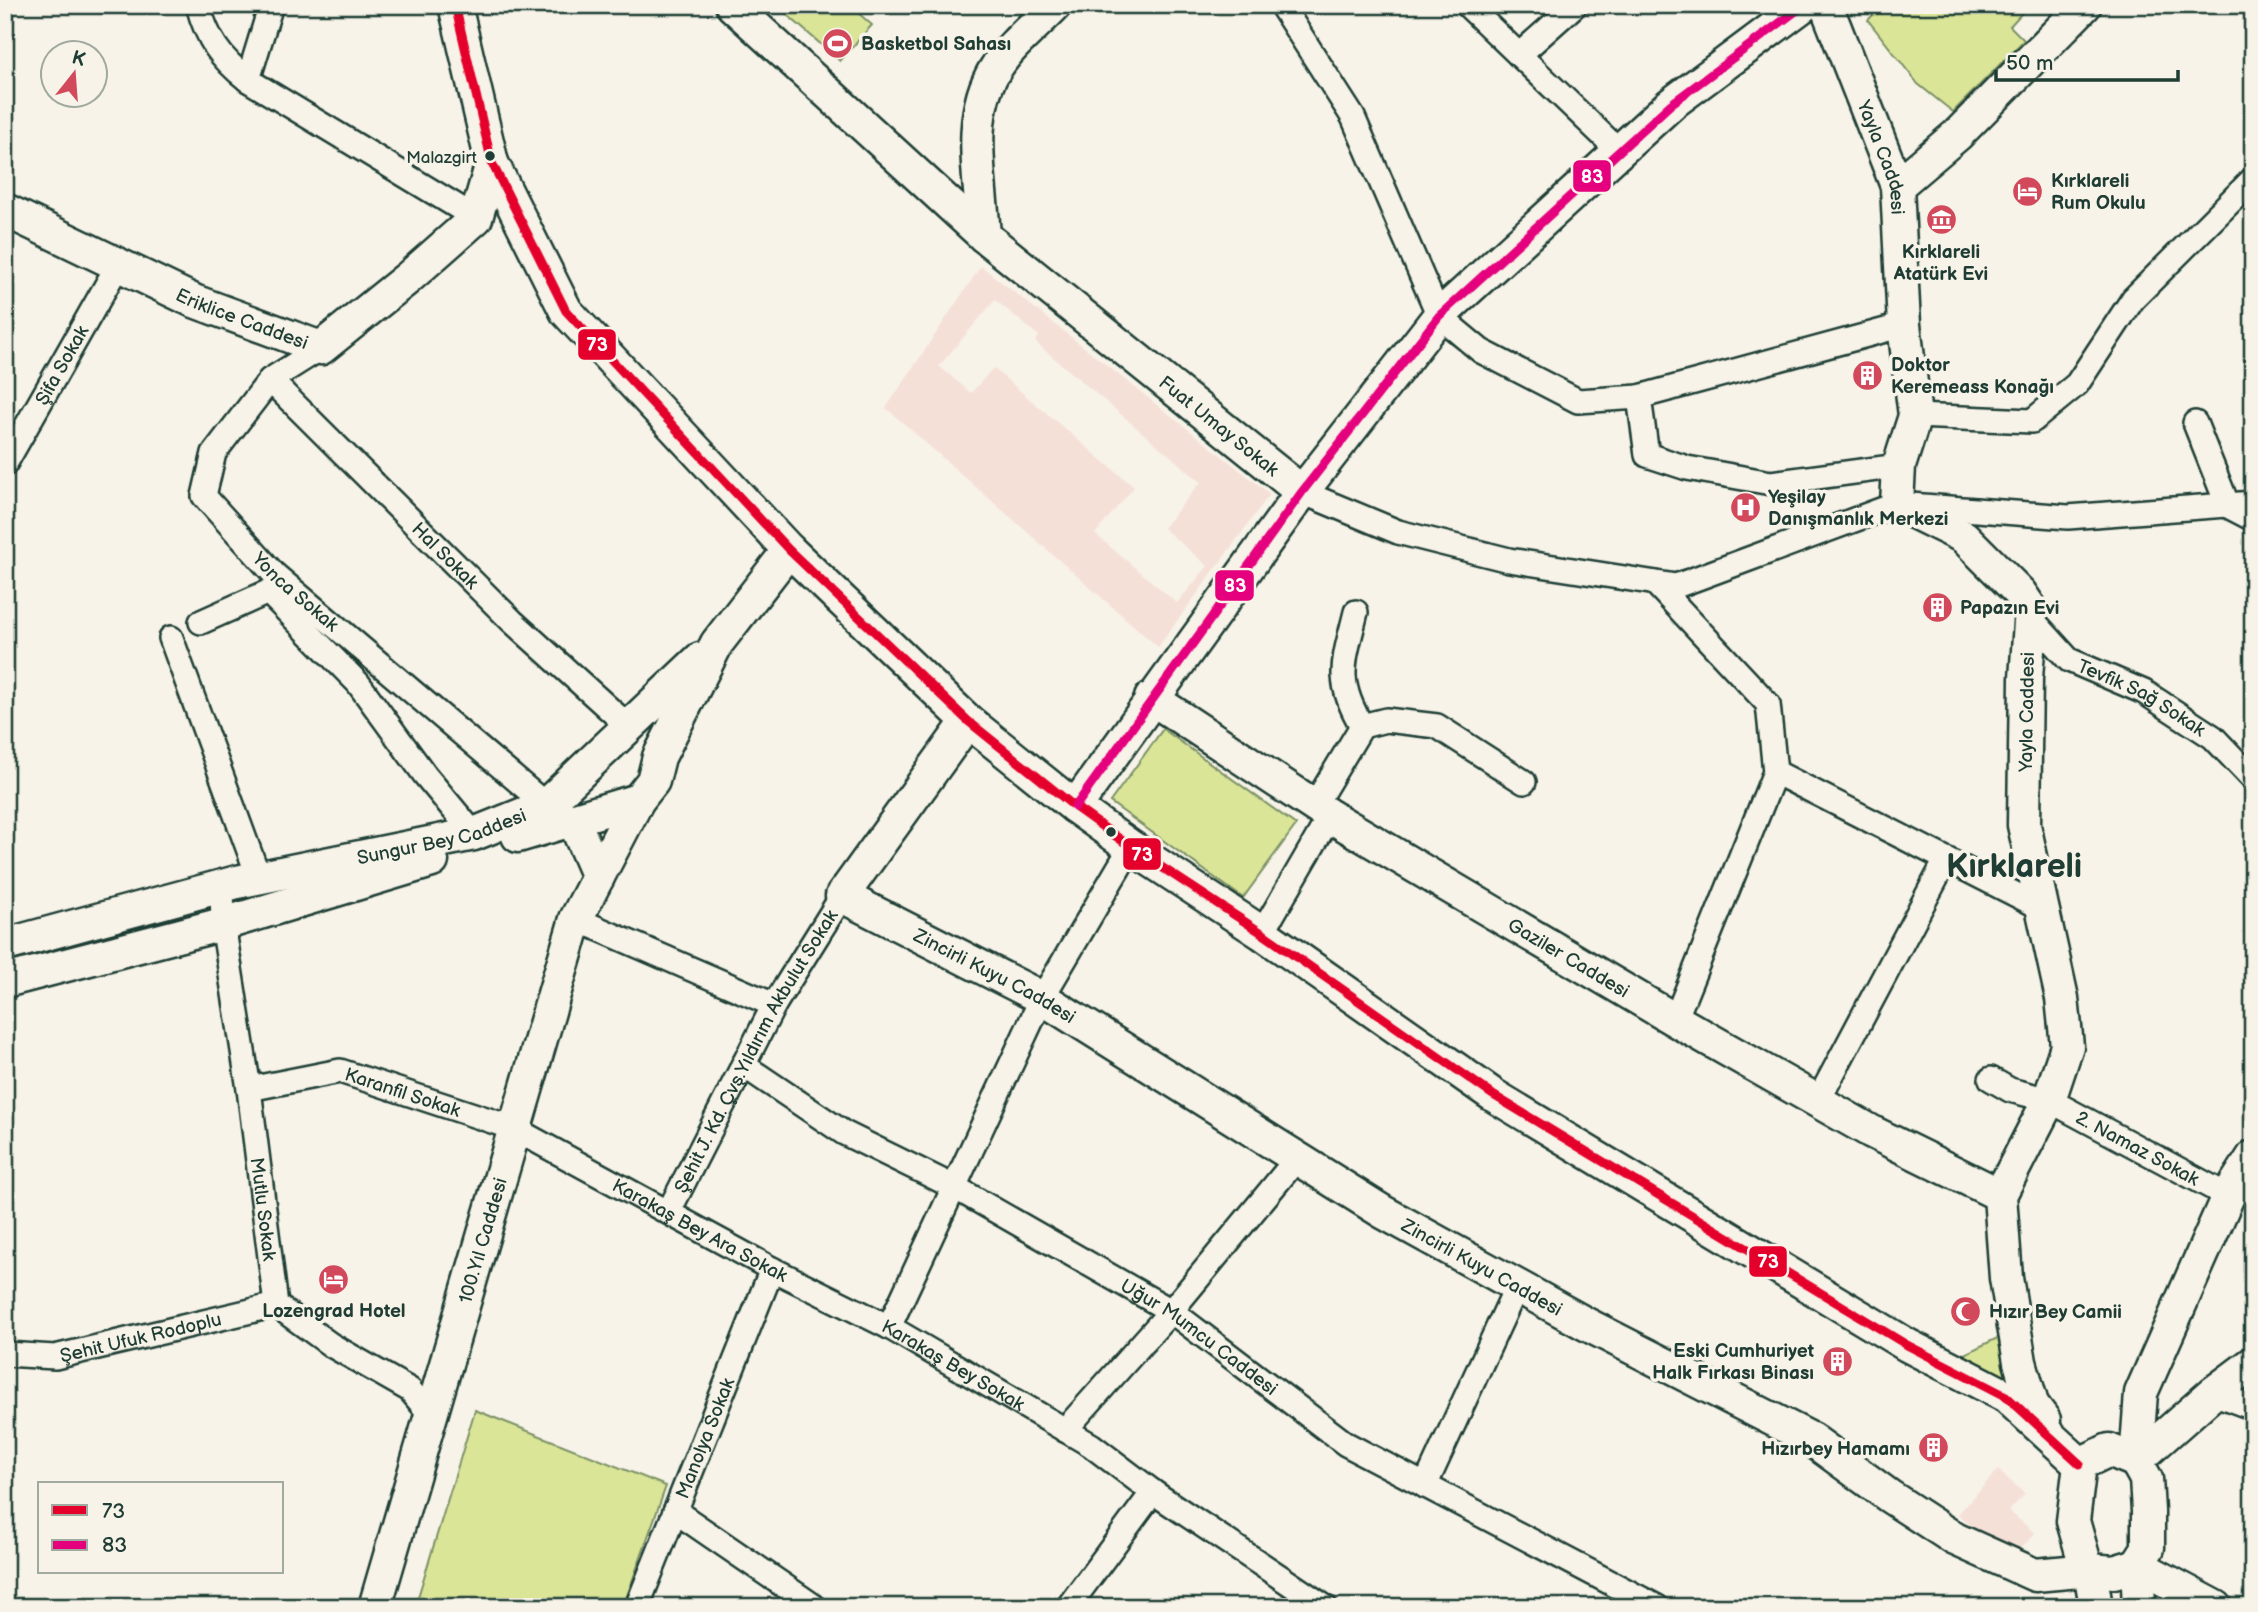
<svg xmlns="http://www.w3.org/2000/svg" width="2258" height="1612" viewBox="0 0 2258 1612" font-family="'Balsamiq Sans',sans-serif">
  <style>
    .built { fill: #f5e0d8; fill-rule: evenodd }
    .green { fill: #dae598; stroke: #7c9166; stroke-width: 2 }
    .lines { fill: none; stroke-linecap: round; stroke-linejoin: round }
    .street-casing { stroke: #1f3d34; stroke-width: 28 }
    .secondary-casing { stroke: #1f3d34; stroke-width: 37 }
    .street { stroke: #f7f3e8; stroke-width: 23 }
    .secondary { stroke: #f7f3e8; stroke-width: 32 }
    .bus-1-casing { stroke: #f7f3e8; stroke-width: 14 }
    .bus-2-casing { stroke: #f7f3e8; stroke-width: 14 }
    .bus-1 { stroke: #e4002b; stroke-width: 9 }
    .bus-2 { stroke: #e5007d; stroke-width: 9 }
    .bus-dot { fill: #1f3d34; stroke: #f7f3e8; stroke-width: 2.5 }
    .labels { text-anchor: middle; stroke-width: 7; stroke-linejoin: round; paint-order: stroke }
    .bus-label { font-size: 17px; fill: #1f3d34; stroke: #f7f3e8; text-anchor: end }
    .poi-label { font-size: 19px; font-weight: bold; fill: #1f3d34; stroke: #f7f3e8; text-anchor: start }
    .street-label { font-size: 19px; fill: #1f3d34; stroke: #f7f3e8 }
    .town-label { font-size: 33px; font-weight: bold; fill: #1f3d34; stroke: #f7f3e8 }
    .line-badge { stroke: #f7f3e8; stroke-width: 2.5 }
    .badge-label { font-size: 19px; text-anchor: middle; font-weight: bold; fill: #fff }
  </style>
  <rect width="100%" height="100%" fill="#f7f3e8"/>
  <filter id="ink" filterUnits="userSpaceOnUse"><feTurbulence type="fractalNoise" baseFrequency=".0143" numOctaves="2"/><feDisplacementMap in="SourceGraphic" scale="14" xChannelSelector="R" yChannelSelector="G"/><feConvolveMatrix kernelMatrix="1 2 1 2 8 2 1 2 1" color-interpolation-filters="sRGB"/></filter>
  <g filter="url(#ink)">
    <g class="built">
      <path d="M981,266L1270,494L1158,647L886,408ZM995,300L1039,336L1035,342L1201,482L1163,528L1208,566L1177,603L1095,534L1134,487L993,368L971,393L939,366Z"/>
      <polygon points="1998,1470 2025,1494 2009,1511 2035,1533 2010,1561 1958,1514"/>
    </g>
    <g class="green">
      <polygon points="776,5 849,5 872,25 840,61"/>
      <polygon points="1883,5 2029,5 2010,26 2024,40 1953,112 1918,84 1868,20"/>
      <polygon points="1163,729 1296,825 1243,898 1110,802"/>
      <polygon points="2010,1332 2023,1377 2007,1383 1956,1358"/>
      <polygon points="475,1410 666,1486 623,1607 415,1607"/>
    </g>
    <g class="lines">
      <defs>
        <g id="street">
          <path d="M198,5C207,39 220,58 248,80"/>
          <polyline points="271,5 248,80 476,218"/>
          <polyline points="1281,5 1353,117 1439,316 1481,351 1578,401 1639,397 1904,325"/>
          <polyline points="1467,5 1618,150"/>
          <polyline points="1519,55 1575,5"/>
          <path id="s1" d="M321,348L270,380L214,453L204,496L275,575L546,805"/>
          <path id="s2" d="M270,380L512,621L628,726"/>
          <polyline points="1639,397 1647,455 1687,468 1771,483 1899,466"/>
          <polyline points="1915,416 2032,421 2077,384 2133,299 2253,179"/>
          <polyline points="2195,423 2228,506 2253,519"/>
          <path id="s3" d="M5,464L117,267"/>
          <polyline points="1302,492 1398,532 1509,560 1676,586 1897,504 2068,517 2253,503"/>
          <polyline points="1655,583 1768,704 1775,772 1675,1020"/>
          <path d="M1356,612C1344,662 1334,679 1362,726L1386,720L1437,726L1524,782"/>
          <path id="s4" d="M2030,617L2069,660L2144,692L2213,737L2253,779"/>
          <polyline points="201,622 268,592 358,683 425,775 474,834"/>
          <polyline points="171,638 259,878"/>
          <polyline points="1775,772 2042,908"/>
          <polyline points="1314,806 1362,726"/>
          <path id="s5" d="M222,888L223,924L249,1089L276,1305L331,1345L410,1390L430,1414"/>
          <polyline points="576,919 774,1005"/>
          <polyline points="1262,933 1330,816"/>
          <path id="s6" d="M743,1065L844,1133L956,1188L1171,1311L1346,1444L1657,1607"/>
          <path id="s7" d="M1991,1079L2010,1090L2049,1100L2228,1196"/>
          <path id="s8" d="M249,1089L340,1071L513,1128L772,1269L889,1327L1091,1445L1153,1492L1325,1607"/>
          <polyline points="1818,1101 1946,860"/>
          <path id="s9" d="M669,1211L774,1005L842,896"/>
          <polyline points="889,1327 1042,998 1131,847"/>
          <path id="s10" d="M5,1354L55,1357L276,1305"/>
          <polyline points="2213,1393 2253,1408"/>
          <polyline points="1065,1430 1171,1311 1299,1156"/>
          <polyline points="1425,1486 1517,1286"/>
          <polyline points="675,1511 815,1607"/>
          <path id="s11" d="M637,1607L772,1269"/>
          <polyline points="1068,1607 1153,1492"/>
        </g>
        <g id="secondary">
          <polyline points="455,5 492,163 566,311 789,550 968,721 1075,807 1131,847 1262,933 1493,1095 1907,1345 2006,1396 2080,1464"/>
          <path id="s12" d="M732,5L984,236L1302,492"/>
          <path id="s13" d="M1826,5L1897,186L1904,325L1915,416L1899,466L1897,504L1964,537L2020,593L2031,609L2026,678L2024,825L2062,998L2067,1046L2049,1100L2000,1195L2006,1278L2020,1362L2032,1404L2044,1420"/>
          <polyline points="1897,186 1957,135 2085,5"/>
          <path id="s14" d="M5,210L194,301L321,348L408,278L476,218L492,163"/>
          <path d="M984,236C981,183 965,115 996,68C1010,45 1036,25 1055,5"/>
          <path id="s15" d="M1151,698L1330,816L1675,1020L1872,1132L2000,1195"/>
          <path id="s16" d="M968,721L842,896L1042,998L1383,1212L1586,1324L1811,1439L1889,1496L1955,1539L2035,1575L2090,1570L2114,1572L2137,1565"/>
          <polyline points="1075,807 1302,492 1439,316 1671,104 1804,5"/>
          <polyline points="573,819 598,877"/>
          <polyline points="518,836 638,800"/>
          <path id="s17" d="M5,945L237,882L474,834L546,805L700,659"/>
          <polyline points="5,981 223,924 432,861"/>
          <polyline points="2136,1461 2141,1393 2228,1196 2253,1157"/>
          <polyline points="2136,1461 2213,1393 2253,1363"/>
          <polyline points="2136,1461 2146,1479 2148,1511 2148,1548 2137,1565 2139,1607"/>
          <polyline points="2080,1464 2073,1521 2085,1563 2090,1570 2096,1607"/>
          <polyline points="2080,1464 2109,1450 2136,1461"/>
          <polyline points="2137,1565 2216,1607"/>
          <path id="s18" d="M375,1607L576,919L638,800L653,781L659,757L717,643L789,550"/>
        </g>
      </defs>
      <use href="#street" class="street-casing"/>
      <use href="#secondary" class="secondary-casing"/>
      <use href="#street" class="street"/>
      <use href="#secondary" class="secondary"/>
      <defs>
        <polyline id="bus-1" points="455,5 492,163 566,311 789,550 968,721 1075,807 1131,847 1262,933 1493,1095 1907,1345 2006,1396 2080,1464"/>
        <polyline id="bus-2" points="1075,807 1302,492 1439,316 1671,104 1804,5"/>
      </defs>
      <use href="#bus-1" class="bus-1-casing"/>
      <use href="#bus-2" class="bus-2-casing"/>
      <use href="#bus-1" class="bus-1"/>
      <use href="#bus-2" class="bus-2"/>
    </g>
  </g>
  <defs>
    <symbol id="stadium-disc" viewBox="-11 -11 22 22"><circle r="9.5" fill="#d1495b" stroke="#f7f3e8"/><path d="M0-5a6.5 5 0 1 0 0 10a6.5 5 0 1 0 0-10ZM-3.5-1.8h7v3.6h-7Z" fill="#fff"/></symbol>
    <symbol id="hotel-disc" viewBox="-11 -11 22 22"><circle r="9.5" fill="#d1495b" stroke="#f7f3e8"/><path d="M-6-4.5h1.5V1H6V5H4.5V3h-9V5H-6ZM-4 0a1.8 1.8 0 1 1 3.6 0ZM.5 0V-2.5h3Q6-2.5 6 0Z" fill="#fff"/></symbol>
    <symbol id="museum-disc" viewBox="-11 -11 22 22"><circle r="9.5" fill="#d1495b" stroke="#f7f3e8"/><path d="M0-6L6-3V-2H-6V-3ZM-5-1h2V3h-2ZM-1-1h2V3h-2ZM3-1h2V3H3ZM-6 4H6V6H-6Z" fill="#fff"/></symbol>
    <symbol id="building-disc" viewBox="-11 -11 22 22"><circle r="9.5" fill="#d1495b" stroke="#f7f3e8"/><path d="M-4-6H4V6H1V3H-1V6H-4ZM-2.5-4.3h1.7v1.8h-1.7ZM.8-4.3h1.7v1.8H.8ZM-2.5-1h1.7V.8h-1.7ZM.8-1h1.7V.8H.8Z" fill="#fff"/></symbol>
    <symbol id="hospital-disc" viewBox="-11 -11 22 22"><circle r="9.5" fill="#d1495b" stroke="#f7f3e8"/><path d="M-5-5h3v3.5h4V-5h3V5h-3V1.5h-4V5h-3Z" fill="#fff"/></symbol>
    <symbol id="mosque-disc" viewBox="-11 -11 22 22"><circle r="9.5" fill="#d1495b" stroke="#f7f3e8"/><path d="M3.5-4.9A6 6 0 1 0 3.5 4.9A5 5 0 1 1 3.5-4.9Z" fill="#fff"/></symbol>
  </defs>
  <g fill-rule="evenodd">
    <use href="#stadium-disc" x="820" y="26" width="35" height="35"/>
    <use href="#hotel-disc" x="2010" y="174" width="35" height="35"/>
    <use href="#museum-disc" x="1924" y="202" width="35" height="35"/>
    <use href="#building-disc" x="1850" y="358" width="35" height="35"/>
    <use href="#hospital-disc" x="1728" y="490" width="35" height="35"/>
    <use href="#building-disc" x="1920" y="590" width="35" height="35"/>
    <use href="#hotel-disc" x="316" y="1262" width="35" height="35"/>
    <use href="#mosque-disc" x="1948" y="1294" width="35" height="35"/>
    <use href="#building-disc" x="1820" y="1344" width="35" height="35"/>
    <use href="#building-disc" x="1916" y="1430" width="35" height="35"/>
  </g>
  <g class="bus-dot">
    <circle cx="490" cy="156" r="6"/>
    <circle cx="1111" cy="832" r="6"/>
  </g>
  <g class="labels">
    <g class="bus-label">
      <text x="477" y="163">Malazgirt</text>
    </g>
    <g class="poi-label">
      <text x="861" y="50">Basketbol Sahası</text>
      <text x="2051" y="187">Kırklareli<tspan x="2051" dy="22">Rum Okulu</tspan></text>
      <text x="1941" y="258" text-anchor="middle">Kırklareli<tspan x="1941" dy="22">Atatürk Evi</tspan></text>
      <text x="1891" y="371">Doktor<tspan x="1891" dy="22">Keremeass Konağı</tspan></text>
      <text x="1768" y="503">Yeşilay<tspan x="1768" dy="22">Danışmanlık Merkezi</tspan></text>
      <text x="1960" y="614">Papazın Evi</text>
      <text x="334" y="1317" text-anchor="middle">Lozengrad Hotel</text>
      <text x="1989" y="1318">Hızır Bey Camii</text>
      <text x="1814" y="1357" text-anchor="end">Eski Cumhuriyet<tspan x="1814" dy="22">Halk Fırkası Binası</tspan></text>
      <text x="1910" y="1455" text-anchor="end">Hızırbey Hamamı</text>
    </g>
    <g class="street-label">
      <text dy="7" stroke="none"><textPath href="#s13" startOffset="163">Yayla Caddesi</textPath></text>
      <text dy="7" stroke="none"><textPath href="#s14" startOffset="261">Eriklice Caddesi</textPath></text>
      <text dy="7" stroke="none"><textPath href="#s3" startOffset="114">Şifa Sokak</textPath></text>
      <text dy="7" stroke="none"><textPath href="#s12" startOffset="644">Fuat Umay Sokak</textPath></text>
      <text dy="7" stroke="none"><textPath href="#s2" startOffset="248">Hal Sokak</textPath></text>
      <text dy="7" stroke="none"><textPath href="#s1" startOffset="329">Yonca Sokak</textPath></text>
      <text dy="7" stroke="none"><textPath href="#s4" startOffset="140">Tevfik Sağ Sokak</textPath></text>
      <text transform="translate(2026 712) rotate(-89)" y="7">Yayla Caddesi</text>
      <text dy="7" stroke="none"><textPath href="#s17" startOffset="450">Sungur Bey Caddesi</textPath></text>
      <text dy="7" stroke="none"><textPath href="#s15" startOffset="492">Gaziler Caddesi</textPath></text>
      <text dy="7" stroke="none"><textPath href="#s16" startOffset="388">Zincirli Kuyu Caddesi</textPath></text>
      <text dy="7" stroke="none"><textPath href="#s9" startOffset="182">Şehit J. Kd. Çvş.Yıldırım Akbulut Sokak</textPath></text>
      <text dy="7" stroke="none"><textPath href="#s8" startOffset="159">Karanfil Sokak</textPath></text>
      <text dy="7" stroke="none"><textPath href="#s7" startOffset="163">2. Namaz Sokak</textPath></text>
      <text dy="7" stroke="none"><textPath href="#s5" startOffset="324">Mutlu Sokak</textPath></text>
      <text dy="7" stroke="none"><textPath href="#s8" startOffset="488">Karakaş Bey Ara Sokak</textPath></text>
      <text dy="7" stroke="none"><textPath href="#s18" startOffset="382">100.Yıl Caddesi</textPath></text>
      <text dy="7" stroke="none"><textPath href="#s16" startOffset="956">Zincirli Kuyu Caddesi</textPath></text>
      <text dy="7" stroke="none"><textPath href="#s10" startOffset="138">Şehit Ufuk Rodoplu</textPath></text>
      <text dy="7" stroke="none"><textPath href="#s6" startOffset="532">Uğur Mumcu Caddesi</textPath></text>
      <text dy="7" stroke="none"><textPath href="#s8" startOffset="775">Karakaş Bey Sokak</textPath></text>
      <text dy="7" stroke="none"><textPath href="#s11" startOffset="182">Manolya Sokak</textPath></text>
    </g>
    <g class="town-label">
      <text x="2014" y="877">Kırklareli</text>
    </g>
  </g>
  <g class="line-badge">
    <rect x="1572" y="159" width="40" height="34" rx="7" fill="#e5007d"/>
    <rect x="577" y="328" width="40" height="33" rx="7" fill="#e4002b"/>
    <rect x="1214" y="569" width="41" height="33" rx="7" fill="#e5007d"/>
    <rect x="1122" y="837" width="40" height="34" rx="7" fill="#e4002b"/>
    <rect x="1748" y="1245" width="40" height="33" rx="7" fill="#e4002b"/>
  </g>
  <g class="badge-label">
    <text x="1592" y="183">83</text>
    <text x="597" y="351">73</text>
    <text x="1235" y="592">83</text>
    <text x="1142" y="861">73</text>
    <text x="1768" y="1268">73</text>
  </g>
  <rect width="2258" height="1612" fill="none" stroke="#f7f3e8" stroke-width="28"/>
  <rect x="14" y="14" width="2230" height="1584" fill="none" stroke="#1f3d34" stroke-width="2.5" filter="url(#ink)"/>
  <rect x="38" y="1482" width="245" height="91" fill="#f7f3e8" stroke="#a1aaa0" stroke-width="2"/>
  <rect x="52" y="1505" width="35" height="10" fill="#e4002b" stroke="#a1aaa0" stroke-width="2"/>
  <text x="102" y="1518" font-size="21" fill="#1f3d34">73</text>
  <rect x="52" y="1540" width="35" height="10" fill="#e5007d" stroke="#a1aaa0" stroke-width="2"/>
  <text x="102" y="1552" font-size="21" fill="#1f3d34">83</text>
  <g transform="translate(74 74) rotate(17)"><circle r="33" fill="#f7f3e8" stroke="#a1aaa0" stroke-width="2"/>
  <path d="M0-5L12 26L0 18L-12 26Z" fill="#d1495b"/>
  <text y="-10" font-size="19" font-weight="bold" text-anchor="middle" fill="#1f3d34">K</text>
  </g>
  <path d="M1996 70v10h182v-10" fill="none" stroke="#1f3d34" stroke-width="3.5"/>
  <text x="2006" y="70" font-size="21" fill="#1f3d34" stroke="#f7f3e8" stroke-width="5" paint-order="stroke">50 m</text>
</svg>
